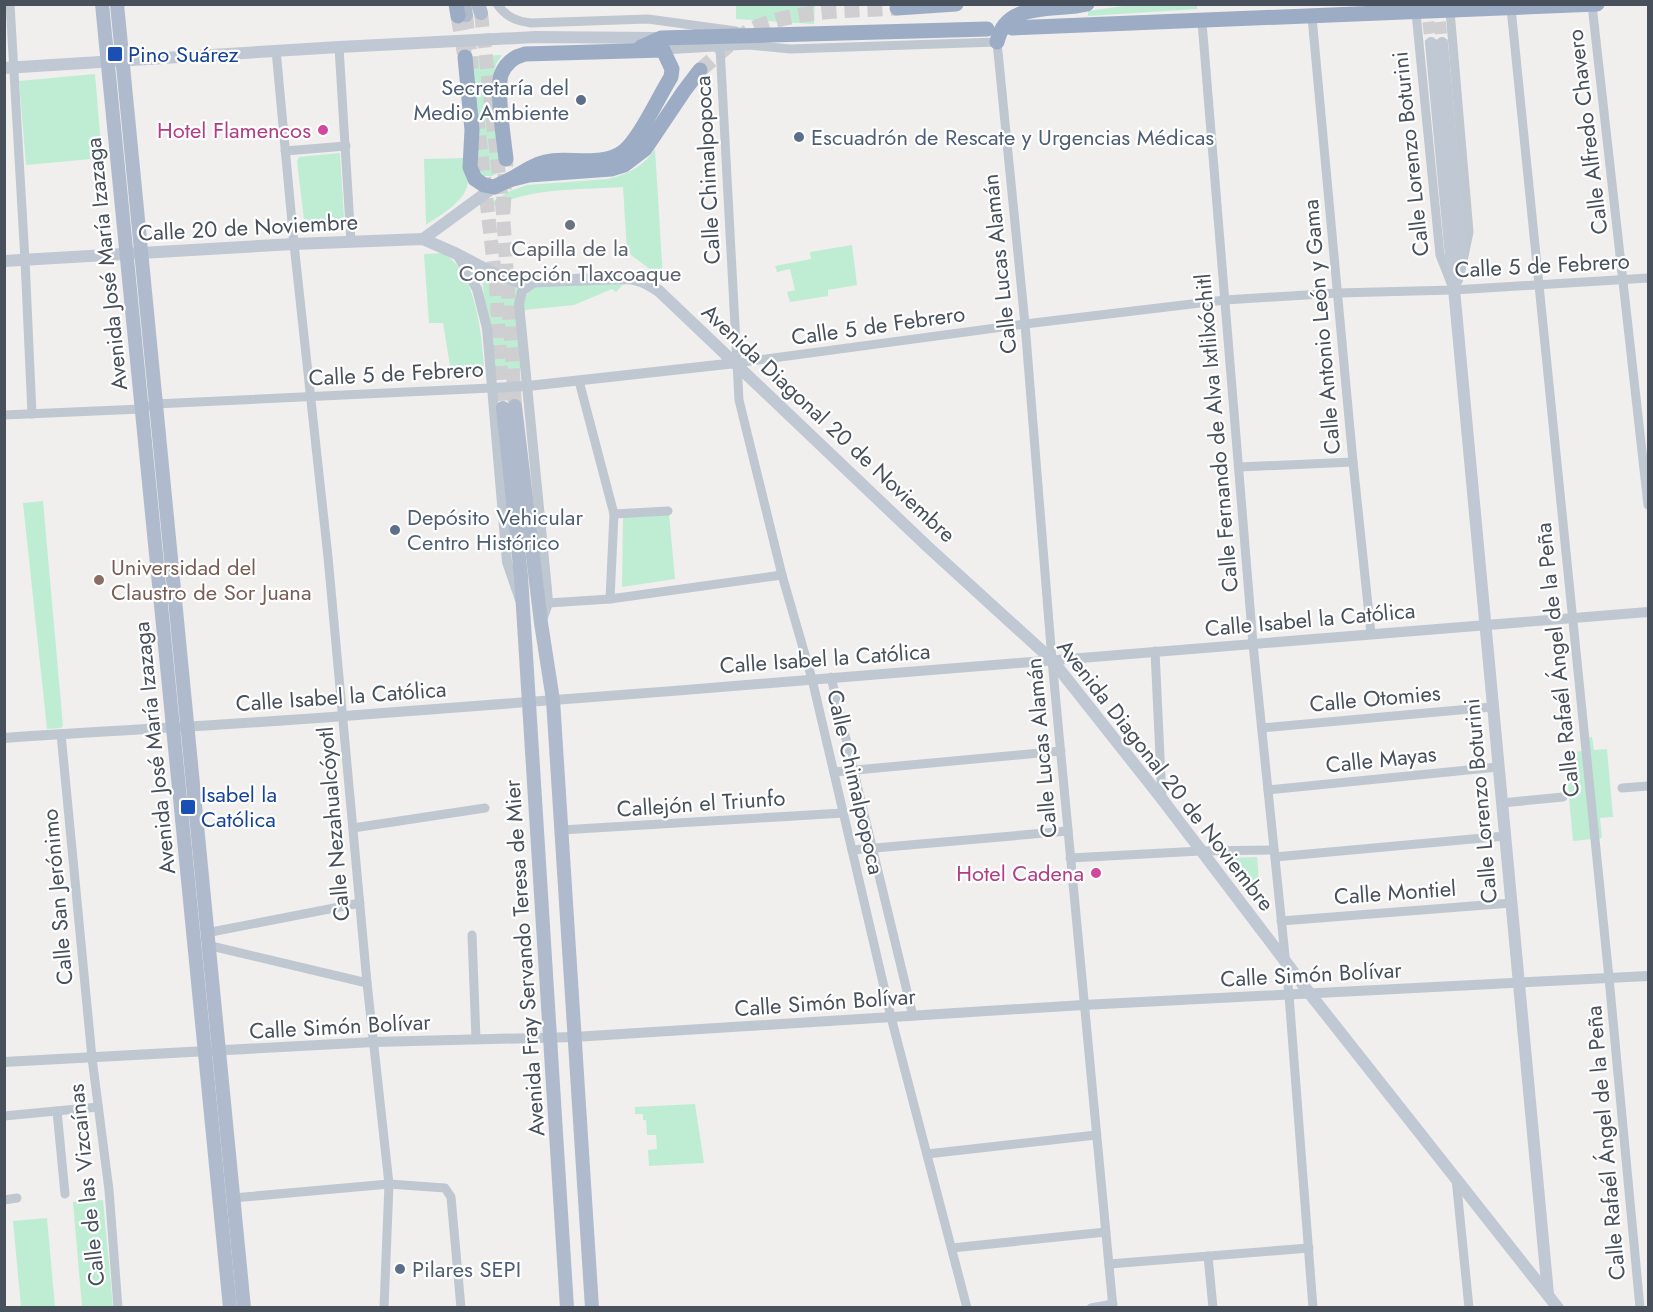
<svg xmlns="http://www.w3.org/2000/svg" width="1653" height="1312" viewBox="0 0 1653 1312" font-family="Jost,sans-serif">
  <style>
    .green { fill: #beedd4 }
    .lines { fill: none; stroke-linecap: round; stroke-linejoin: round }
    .secondary-tunnel { stroke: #cfced1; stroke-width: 12; stroke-dasharray: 12 6; stroke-linecap: butt }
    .primary-tunnel { stroke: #cfced1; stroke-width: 14; stroke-dasharray: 14 7; stroke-linecap: butt }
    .trunk-tunnel { stroke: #cfced1; stroke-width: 15; stroke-dasharray: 15 8; stroke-linecap: butt }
    .minor { stroke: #bfc7d0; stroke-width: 9 }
    .tertiary { stroke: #bfc7d0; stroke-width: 10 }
    .secondary { stroke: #c0c8d4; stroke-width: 12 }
    .primary { stroke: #afbbcc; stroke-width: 14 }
    .trunk { stroke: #9cacc4; stroke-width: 15 }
    .transit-dot { fill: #1a4fb4; stroke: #fff; stroke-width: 2 }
    .service-dot { fill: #5c6f8a; stroke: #fff; stroke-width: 2 }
    .hotel-dot { fill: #d1479c; stroke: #fff; stroke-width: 2 }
    .worship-dot { fill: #6b7280; stroke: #fff; stroke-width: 2 }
    .education-dot { fill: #8d6e63; stroke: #fff; stroke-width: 2 }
    .labels { text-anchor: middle; stroke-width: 4.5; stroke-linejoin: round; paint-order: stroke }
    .transit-label { font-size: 22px; fill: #164399; stroke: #fff; text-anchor: start }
    .service-label { font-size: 22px; fill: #4e5e75; stroke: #fff; text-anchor: start }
    .hotel-label { font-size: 22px; fill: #b23c85; stroke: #fff; text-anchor: end }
    .street-label { font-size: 22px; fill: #47505b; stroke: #fff }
    .worship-label { font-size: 22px; fill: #5b616d; stroke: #fff }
    .education-label { font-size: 22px; fill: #785e54; stroke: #fff; text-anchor: start }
  </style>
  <rect width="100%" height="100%" fill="#f1eeee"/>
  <g class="green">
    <polygon points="767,5 815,5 814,24 736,19 736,6"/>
    <polygon points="1130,5 1197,5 1197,9 1088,16 1088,11"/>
    <polygon points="502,55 496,64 494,77 501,171 492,176 482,176 475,168 469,57"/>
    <polygon points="95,74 102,158 26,165 19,81"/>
    <path d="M655,149L663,279L627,252L623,187C579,190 526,187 487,210L485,206L510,191L527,185L608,179C628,174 643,167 655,149Z"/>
    <polygon points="340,153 344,218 339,223 308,225 304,220 297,161 299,157"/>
    <path d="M466,158C467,165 469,174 468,181C467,201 440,215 426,225L424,159Z"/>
    <polygon points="852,245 857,285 828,290 828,296 790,302 787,292 795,290 790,269 777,272 775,266 811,259 810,252"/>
    <path d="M443,253C476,272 481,331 484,365L474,376L452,378L443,323H429L424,254Z"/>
    <polygon points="481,270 518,285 515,302 521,368 517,377 498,378 493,373"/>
    <polygon points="626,281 616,292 612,289 574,305 523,310 525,296 535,286"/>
    <polygon points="43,501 63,726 61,728 47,729 23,503"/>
    <polygon points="669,514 675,579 622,587 623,516"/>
    <polygon points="1592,737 1594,750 1607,749 1613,817 1600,818 1602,838 1573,841 1565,753 1582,751 1581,739"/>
    <polygon points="1257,857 1260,894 1231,858"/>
    <polygon points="695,1104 704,1163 649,1166 648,1150 657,1149 656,1135 647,1135 646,1120 643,1120 643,1114 635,1114 635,1107"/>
    <polygon points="103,1200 113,1307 82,1307 73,1202"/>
    <polygon points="47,1218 55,1307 21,1307 13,1221"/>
  </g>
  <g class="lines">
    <g class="secondary-tunnel">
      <polyline points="1426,4 1431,43"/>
      <polyline points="1438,4 1442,43"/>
    </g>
    <g class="primary-tunnel">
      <polyline points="481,13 503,212 515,406"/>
      <polyline points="466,15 472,69"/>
      <polyline points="477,115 496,285 503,408"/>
    </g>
    <g class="trunk-tunnel">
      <polyline points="458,16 465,57"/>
      <path d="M700,70C715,58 730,42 747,32C788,9 850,11 897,8"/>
      <polyline points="503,212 506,159"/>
    </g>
    <g class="minor">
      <polyline points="10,4 25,260 32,414"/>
      <path d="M497,4C506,17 516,21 531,23L648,19L736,31"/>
      <polyline points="1592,5 1648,505"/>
      <polyline points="1511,8 1609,978 1640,1308"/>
      <polyline points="1450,11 1469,232 1464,256"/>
      <polyline points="1416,13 1440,255 1451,283"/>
      <polyline points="1312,17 1353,462 1371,634"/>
      <polyline points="1202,22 1253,644 1289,995 1313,1308"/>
      <polyline points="339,47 351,242"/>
      <polyline points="720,47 739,400 782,575 812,679 891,1017 967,1308"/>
      <polyline points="276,50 294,244 328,557 367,983 389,1184 384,1308"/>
      <polyline points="663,50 748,45 790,49 997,42 1025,324 1052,660 1113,1308"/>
      <polyline points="285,151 346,146"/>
      <polyline points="736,363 1025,324 1225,300 1338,293 1454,290 1648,278"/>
      <polyline points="579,381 614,514 610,599"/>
      <polyline points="4,415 141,409 155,404 491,388"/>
      <polyline points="1239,467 1353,462"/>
      <polyline points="614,514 668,511"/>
      <polyline points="548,603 610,599 782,575"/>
      <polyline points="1155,651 1162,799"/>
      <polyline points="831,677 913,1016"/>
      <polyline points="1262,728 1492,707"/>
      <polyline points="61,734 92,1058 109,1190 118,1308"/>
      <polyline points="834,772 1061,751"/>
      <polyline points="1622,788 1648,786"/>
      <polyline points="1268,790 1498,767"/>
      <polyline points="1502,803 1563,797"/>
      <polyline points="353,828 485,808"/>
      <polyline points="561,830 843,813"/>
      <polyline points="852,850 1068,831"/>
      <polyline points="1275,857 1505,836"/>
      <polyline points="1070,858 1201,851 1274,850"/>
      <polyline points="1281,921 1511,903"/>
      <polyline points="206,933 360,903"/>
      <polyline points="472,935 476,1039"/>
      <polyline points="207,945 367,983"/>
      <polyline points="57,1111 65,1194"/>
      <polyline points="4,1116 98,1107"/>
      <polyline points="927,1154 1096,1135"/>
      <polyline points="1456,1178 1469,1308"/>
      <polyline points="233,1198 389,1184 445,1188 451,1197 461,1308"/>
      <polyline points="4,1200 17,1198"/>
      <polyline points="952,1248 1106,1232"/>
      <polyline points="1208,1256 1213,1308"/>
      <polyline points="1109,1264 1309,1248"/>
      <polyline points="1091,1308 1113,1304"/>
    </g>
    <g class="tertiary">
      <polyline points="457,254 477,289 487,328 507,562 520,600"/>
      <polyline points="533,283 522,291 519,304 547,590 548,603 542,620"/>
      <polyline points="491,388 528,386 736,363"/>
      <path d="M4,738C117,730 231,725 344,716C779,684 1214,647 1648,612"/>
      <polyline points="4,1062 374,1042 574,1037 1083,1005 1648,976"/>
    </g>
    <g class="secondary">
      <polyline points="1431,43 1548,1294"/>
      <polyline points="1442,43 1462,260 1457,280"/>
      <polyline points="4,68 339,47 536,37 657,38"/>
      <polyline points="423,239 494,187"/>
      <path d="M4,261L294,244L423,239L457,254L493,273L519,282L623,278C638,278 647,283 659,291L928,547L1052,660L1162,799L1310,994L1558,1308"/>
    </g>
    <g class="primary">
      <polyline points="102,4 230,1308"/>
      <polyline points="117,4 244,1308"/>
      <polyline points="464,4 466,15"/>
      <polyline points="478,4 481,13"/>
      <polyline points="515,406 541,623 553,700 592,1308"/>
      <polyline points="503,408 521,576 567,1308"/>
    </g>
    <g class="trunk">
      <polyline points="456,4 458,16"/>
      <polyline points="897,8 956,4"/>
      <polyline points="1012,28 1597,4"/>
      <path d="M997,42C1006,0 1056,12 1087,4"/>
      <polyline points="641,47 661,38 987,29"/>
      <polyline points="465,57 472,130 470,167 475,179 484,185 494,187 509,180 529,175 611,169 624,165 645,149 684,91 700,70"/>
      <path d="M506,159C504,140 496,91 501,75C505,64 513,57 525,54L663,50L672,69L671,77C659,96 640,138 624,151C601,169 566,155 542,163C531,166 519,175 509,180"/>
    </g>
  </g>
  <g class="transit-dot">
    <rect x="107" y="46" width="16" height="16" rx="3"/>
    <rect x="180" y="799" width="16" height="16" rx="3"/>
  </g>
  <g class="service-dot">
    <circle cx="581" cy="100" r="6"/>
    <circle cx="799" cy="137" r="6"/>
    <circle cx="395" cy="530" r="6"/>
    <circle cx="400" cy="1269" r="6"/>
  </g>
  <g class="hotel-dot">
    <circle cx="323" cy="130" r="6"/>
    <circle cx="1096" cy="873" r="6"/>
  </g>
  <circle class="worship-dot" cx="570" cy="225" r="6"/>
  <circle class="education-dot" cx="99" cy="580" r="6"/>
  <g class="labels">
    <g class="transit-label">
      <text x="128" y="62">Pino Suárez</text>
      <text x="201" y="802">Isabel la<tspan x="201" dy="25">Católica</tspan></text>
    </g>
    <g class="service-label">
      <text x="569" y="95" text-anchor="end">Secretaría del<tspan x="569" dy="25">Medio Ambiente</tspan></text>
      <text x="811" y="145">Escuadrón de Rescate y Urgencias Médicas</text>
      <text x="407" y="525">Depósito Vehicular<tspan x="407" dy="25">Centro Histórico</tspan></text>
      <text x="412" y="1277">Pilares SEPI</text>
    </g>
    <g class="hotel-label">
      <text x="311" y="138">Hotel Flamencos</text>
      <text x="1084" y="881">Hotel Cadena</text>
    </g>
    <g class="street-label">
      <text transform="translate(1587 132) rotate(-97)" y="8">Calle Alfredo Chavero</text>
      <text transform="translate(1410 154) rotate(-96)" y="8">Calle Lorenzo Boturini</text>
      <text transform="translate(707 170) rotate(-93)" y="8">Calle Chimalpopoca</text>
      <text transform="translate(248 227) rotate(-3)" y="8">Calle 20 de Noviembre</text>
      <text transform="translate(106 264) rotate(-96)" y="8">Avenida José María Izazaga</text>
      <text transform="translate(999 264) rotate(-96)" y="8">Calle Lucas Alamán</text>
      <text transform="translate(1542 265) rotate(-3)" y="8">Calle 5 de Febrero</text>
      <text transform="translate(878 325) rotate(-8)" y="8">Calle 5 de Febrero</text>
      <text transform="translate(1321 327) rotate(-95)" y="8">Calle Antonio León y Gama</text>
      <text transform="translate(396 373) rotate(-3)" y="8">Calle 5 de Febrero</text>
      <text transform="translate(829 423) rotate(43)" y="8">Avenida Diagonal 20 de Noviembre</text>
      <text transform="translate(1216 433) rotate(-95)" y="8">Calle Fernando de Alva Ixtlilxóchitl</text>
      <text transform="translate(1310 619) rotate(-5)" y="8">Calle Isabel la Católica</text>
      <text transform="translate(825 658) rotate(-4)" y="8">Calle Isabel la Católica</text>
      <text transform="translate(1557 660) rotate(-96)" y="8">Calle Rafaél Ángel de la Peña</text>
      <text transform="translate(341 696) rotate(-4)" y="8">Calle Isabel la Católica</text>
      <text transform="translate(1375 698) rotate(-5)" y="8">Calle Otomies</text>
      <text transform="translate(154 748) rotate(-96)" y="8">Avenida José María Izazaga</text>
      <text transform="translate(1041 748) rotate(-95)" y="8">Calle Lucas Alamán</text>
      <text transform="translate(1381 759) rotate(-6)" y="8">Calle Mayas</text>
      <text transform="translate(1166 775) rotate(52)" y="8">Avenida Diagonal 20 de Noviembre</text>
      <text transform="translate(856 782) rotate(77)" y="8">Calle Chimalpopoca</text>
      <text transform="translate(1480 801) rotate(-95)" y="8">Calle Lorenzo Boturini</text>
      <text transform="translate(701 803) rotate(-4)" y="8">Callejón el Triunfo</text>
      <text transform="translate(333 824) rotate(-95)" y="8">Calle Nezahualcóyotl</text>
      <text transform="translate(1395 892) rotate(-4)" y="8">Calle Montiel</text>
      <text transform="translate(57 897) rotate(-95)" y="8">Calle San Jerónimo</text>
      <text transform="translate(524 958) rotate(-94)" y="8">Avenida Fray Servando Teresa de Mier</text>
      <text transform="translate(1311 974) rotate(-3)" y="8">Calle Simón Bolívar</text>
      <text transform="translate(825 1002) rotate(-4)" y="8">Calle Simón Bolívar</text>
      <text transform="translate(340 1026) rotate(-3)" y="8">Calle Simón Bolívar</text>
      <text transform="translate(1605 1143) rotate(-95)" y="8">Calle Rafaél Ángel de la Peña</text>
      <text transform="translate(86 1185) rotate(-96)" y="8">Calle de las Vizcaínas</text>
    </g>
    <g class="worship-label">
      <text x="570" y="256">Capilla de la<tspan x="570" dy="25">Concepción Tlaxcoaque</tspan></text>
    </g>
    <g class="education-label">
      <text x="111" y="575">Universidad del<tspan x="111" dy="25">Claustro de Sor Juana</tspan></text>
    </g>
  </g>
  <rect width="1653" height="1312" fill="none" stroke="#47505b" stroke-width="12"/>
</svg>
